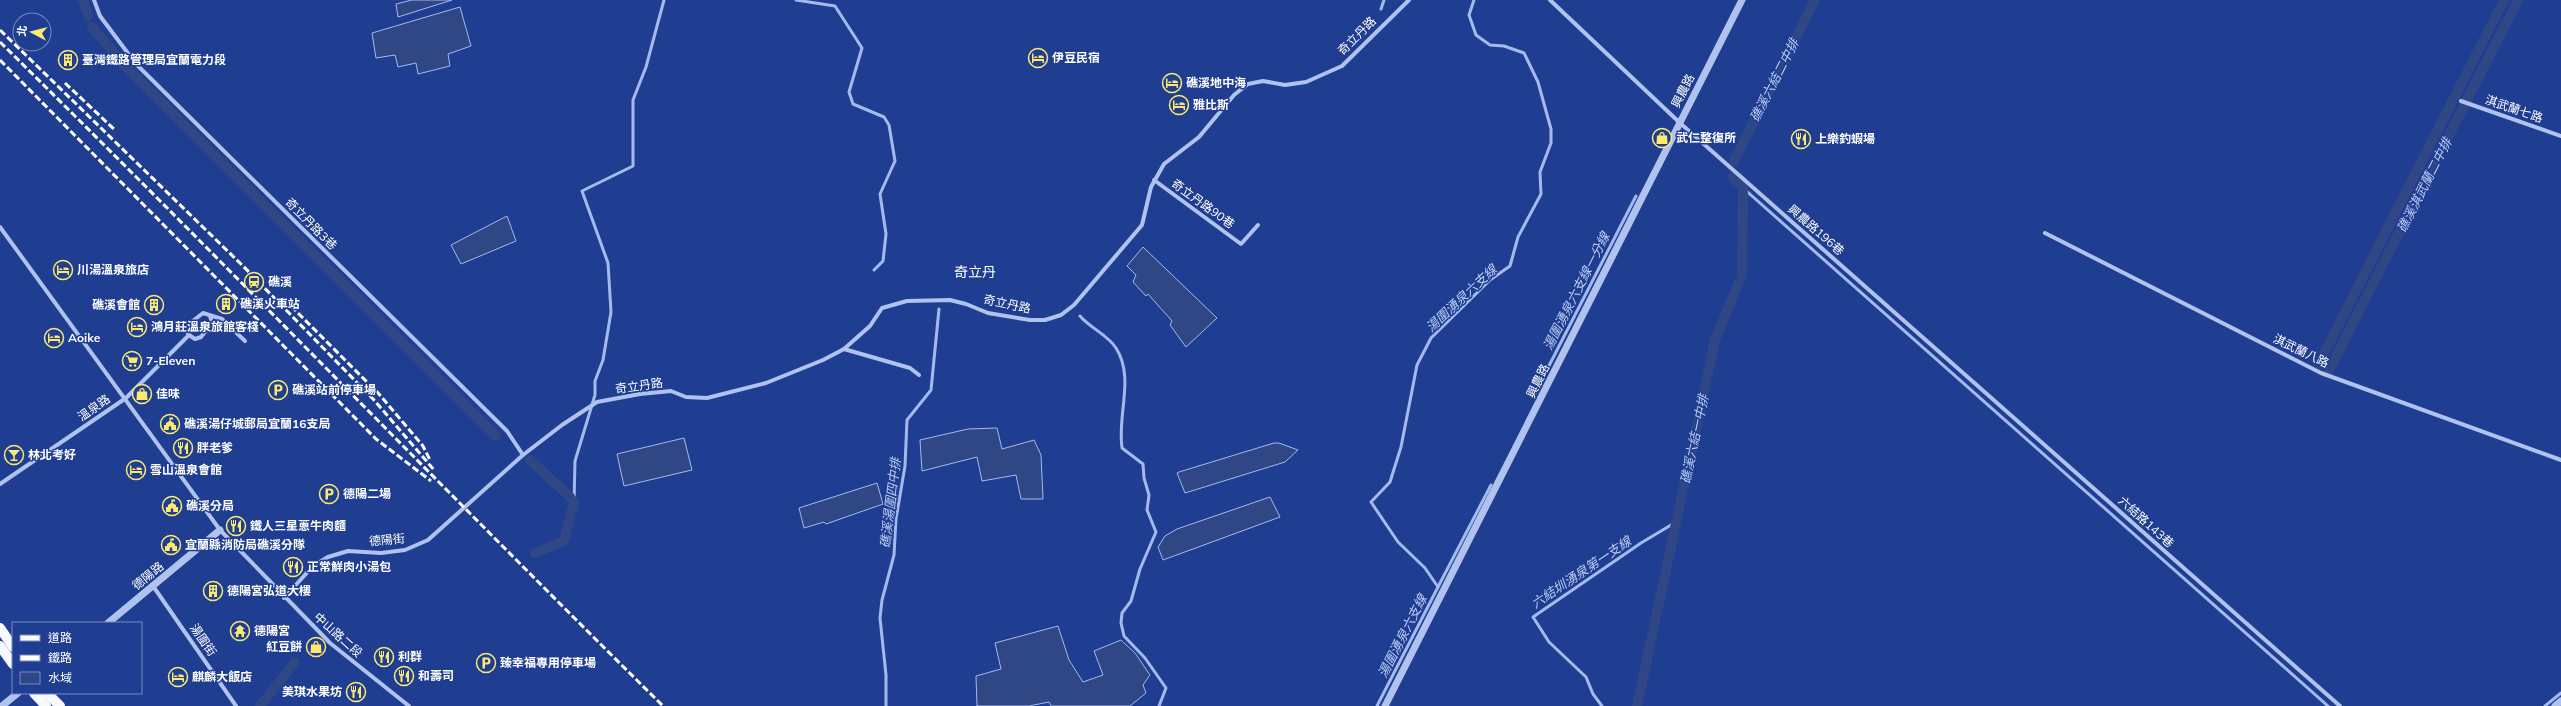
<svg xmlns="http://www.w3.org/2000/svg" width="2561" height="706" viewBox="0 0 2561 706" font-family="Mulish,'Noto Sans TC',sans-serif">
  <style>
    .water { fill: #304786; stroke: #a4baef }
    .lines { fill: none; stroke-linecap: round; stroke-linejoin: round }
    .stream { stroke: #a4baef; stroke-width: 3 }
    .canal { stroke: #304786; stroke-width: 10 }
    .minor { stroke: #b0c2ee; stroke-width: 4 }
    .tertiary { stroke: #b0c2ee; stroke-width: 7 }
    .primary { stroke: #f7f9ff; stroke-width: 10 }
    .rail { stroke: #fff; stroke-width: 3; stroke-dasharray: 7 3; stroke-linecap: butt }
    .labels { text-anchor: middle; stroke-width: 3; stroke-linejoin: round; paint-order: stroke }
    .street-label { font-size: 12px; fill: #fff; stroke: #1f3e92 }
    .poi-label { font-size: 12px; font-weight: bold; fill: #fff; stroke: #1f3e92; text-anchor: start }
    .water-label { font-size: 13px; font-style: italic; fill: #bccdf4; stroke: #1f3e92 }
    .quarter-label { font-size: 14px; fill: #fff; stroke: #1f3e92 }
  </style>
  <rect width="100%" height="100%" fill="#1f3e92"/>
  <g class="water">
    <polygon points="412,0 452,0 398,17 396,4"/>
    <polygon points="460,7 471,46 448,54 450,66 418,74 416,63 398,67 395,55 376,58 372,33"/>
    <polygon points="507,216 516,241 461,264 451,245"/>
    <polygon points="1143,247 1217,318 1186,347 1170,325 1172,321 1148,294 1146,296 1133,282 1136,275 1127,266"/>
    <polygon points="997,428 1002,449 1034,440 1041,455 1043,499 1021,499 1016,475 982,481 977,457 922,471 920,440 968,429"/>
    <polygon points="684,438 692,470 624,486 617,454"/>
    <polygon points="1274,443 1279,443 1298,450 1285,462 1185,493 1177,473 1179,472"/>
    <polygon points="877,483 883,504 826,524 824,522 804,528 799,508"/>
    <polygon points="1270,497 1280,517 1163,560 1158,547 1165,536 1177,529"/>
    <polygon points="1058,626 1069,660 1083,682 1103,675 1094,651 1121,640 1135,653 1150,675 1143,685 1146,693 1130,706 1051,706 1049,702 1029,706 977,706 976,676 1001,669 995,643"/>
  </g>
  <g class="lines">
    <g class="stream">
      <polyline points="796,0 835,6 862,48 849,92 853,104 884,117 889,125 895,161 880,194 886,234 883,261 874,270"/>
      <polyline points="1381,9 1384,0"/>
      <polyline points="1743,188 2328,706"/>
      <path d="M1080,316C1090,328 1108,335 1116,348C1135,378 1117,414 1122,448L1143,464L1144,478L1149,495L1147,510L1156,532L1140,569L1131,601L1122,613L1121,623L1124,636L1145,658L1166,688L1159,706"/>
      <polyline points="1534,395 1636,196"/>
      <polyline points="574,503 575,461 595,395 595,381 603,360 611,312 608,263 582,191 633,166 633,100 646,67 664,0"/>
      <polyline points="1438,587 1491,485"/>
      <polyline points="886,706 886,675 880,618 882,600 894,555 896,519 905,466 907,420 931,390 939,309"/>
      <polyline points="1377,706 1438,587 1425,568 1398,542 1371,502 1390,482 1401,447 1417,365 1431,338 1490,280 1510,266 1518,237 1541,194 1540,172 1551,143 1551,129 1538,82 1524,53 1504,46 1490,45 1476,35 1469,15 1474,0"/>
      <polyline points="1602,706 1593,694 1586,677 1549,642 1533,617 1641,543 1676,522"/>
      <polyline points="2545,706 2561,693"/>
    </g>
    <g class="canal">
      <polyline points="83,0 88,16"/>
      <polyline points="92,27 125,66 496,436"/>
      <polyline points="1734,161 1815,0"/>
      <polyline points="2318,365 2504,0"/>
      <polyline points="2329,370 2518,0"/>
      <polyline points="530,460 569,496 574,503 564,541 535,553"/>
      <polyline points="260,706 295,662"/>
      <polyline points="1637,706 1715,340 1742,275 1743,188 1733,177"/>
    </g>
    <g class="minor">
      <polyline points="94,0 100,16 136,64 507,431 523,455"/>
      <polyline points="1550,0 1680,123 2340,706"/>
      <polyline points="2461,101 2561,136"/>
      <polyline points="1154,180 1241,244 1258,225"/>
      <polyline points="0,227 220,530 330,643 409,706"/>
      <polyline points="2045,233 2321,373 2561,460"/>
      <polyline points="210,316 212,323 201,337 195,339 189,335 187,331 189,324 203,313 222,319 245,341"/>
      <polyline points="844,349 910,368 919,375"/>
      <polyline points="0,484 126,398 189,335"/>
      <polyline points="153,586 236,706"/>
      <polyline points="284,598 313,566 328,557 348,551 381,553 405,550 428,540 523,455 562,425 597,402 640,394 671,391 686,397 707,398 766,383 823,360 844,349 870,326 882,308 907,301 950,300 966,304 988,313 1030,320 1045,320 1061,315 1074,305 1142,225 1151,187 1164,164 1199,137 1234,95 1248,84 1263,81 1285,85 1306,82 1342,66 1409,0"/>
    </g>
    <g class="tertiary">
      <polyline points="108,623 220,530"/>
      <polyline points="2,706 18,693"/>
      <polyline points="1385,706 1742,0"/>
      <polyline points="2555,706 2561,701"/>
    </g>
    <g class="primary">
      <polyline points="0,628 13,647"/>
      <polyline points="0,646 13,664"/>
      <polyline points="34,693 46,706"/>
      <polyline points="47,693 60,706"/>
    </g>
    <g class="rail">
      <polyline points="0,30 243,266 374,400 435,471"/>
      <path d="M0,42C223,261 440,486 663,706"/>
      <polyline points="0,60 376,439 431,481"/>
      <polyline points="65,83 116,131"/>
      <polyline points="291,306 379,394 423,446 430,460"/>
    </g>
  </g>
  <defs>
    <symbol id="hotel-ring" viewBox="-11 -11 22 22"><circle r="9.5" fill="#1f3e92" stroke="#fcea70" stroke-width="1.5"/><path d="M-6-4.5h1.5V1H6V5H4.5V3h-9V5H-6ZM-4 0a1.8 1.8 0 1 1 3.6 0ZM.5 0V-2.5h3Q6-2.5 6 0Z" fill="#fcea70"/></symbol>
    <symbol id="building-ring" viewBox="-11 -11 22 22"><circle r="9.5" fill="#1f3e92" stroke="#fcea70" stroke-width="1.5"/><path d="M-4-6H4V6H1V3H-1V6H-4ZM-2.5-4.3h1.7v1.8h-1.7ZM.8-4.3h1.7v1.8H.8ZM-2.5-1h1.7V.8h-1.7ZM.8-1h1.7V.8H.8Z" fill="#fcea70"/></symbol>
    <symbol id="shop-ring" viewBox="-11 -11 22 22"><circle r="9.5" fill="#1f3e92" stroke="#fcea70" stroke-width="1.5"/><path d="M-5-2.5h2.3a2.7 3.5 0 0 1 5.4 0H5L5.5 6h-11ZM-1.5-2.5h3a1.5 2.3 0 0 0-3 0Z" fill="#fcea70"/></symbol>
    <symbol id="restaurant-ring" viewBox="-11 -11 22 22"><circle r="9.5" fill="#1f3e92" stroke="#fcea70" stroke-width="1.5"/><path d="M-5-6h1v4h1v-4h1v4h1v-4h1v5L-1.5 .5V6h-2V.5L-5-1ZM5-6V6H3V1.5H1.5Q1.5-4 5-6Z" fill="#fcea70"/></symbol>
    <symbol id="station-ring" viewBox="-11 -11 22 22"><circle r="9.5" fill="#1f3e92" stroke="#fcea70" stroke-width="1.5"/><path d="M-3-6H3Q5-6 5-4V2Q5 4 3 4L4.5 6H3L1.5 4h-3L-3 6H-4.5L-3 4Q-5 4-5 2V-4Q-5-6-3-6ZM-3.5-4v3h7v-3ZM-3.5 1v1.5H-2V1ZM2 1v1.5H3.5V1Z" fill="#fcea70"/></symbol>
    <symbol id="supermarket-ring" viewBox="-11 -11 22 22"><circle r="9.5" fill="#1f3e92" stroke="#fcea70" stroke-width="1.5"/><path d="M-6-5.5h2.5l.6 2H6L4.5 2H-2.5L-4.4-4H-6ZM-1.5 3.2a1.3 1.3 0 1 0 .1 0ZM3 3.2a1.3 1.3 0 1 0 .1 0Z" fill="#fcea70"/></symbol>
    <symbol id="parking-ring" viewBox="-11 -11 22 22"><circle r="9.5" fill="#1f3e92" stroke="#fcea70" stroke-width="1.5"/><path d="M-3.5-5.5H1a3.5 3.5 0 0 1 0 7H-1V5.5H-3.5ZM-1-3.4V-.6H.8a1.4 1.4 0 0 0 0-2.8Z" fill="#fcea70"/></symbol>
    <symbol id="civic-ring" viewBox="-11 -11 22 22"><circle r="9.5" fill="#1f3e92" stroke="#fcea70" stroke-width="1.5"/><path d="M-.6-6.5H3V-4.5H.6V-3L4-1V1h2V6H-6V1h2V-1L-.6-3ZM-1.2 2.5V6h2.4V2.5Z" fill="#fcea70"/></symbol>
    <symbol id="bar-ring" viewBox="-11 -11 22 22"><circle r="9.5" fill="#1f3e92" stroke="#fcea70" stroke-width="1.5"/><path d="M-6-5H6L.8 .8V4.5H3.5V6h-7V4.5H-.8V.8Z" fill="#fcea70"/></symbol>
    <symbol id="temple-ring" viewBox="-11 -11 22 22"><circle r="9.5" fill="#1f3e92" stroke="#fcea70" stroke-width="1.5"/><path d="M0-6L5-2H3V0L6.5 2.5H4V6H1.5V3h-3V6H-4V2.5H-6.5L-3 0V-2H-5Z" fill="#fcea70"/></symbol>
  </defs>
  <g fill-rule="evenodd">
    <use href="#hotel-ring" x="1027" y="47" width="22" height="22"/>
    <use href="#building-ring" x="57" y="49" width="22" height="22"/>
    <use href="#hotel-ring" x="1161" y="72" width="22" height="22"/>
    <use href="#hotel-ring" x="1168" y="94" width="22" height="22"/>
    <use href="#shop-ring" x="1651" y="127" width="22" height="22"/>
    <use href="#restaurant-ring" x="1790" y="128" width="22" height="22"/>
    <use href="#hotel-ring" x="52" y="259" width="22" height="22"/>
    <use href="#station-ring" x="243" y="271" width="22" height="22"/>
    <use href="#building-ring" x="215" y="293" width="22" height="22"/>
    <use href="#building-ring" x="143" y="294" width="22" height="22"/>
    <use href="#hotel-ring" x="126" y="316" width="22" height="22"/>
    <use href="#hotel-ring" x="43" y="327" width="22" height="22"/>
    <use href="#supermarket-ring" x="121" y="350" width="22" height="22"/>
    <use href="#parking-ring" x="267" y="379" width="22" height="22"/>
    <use href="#shop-ring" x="131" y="383" width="22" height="22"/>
    <use href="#civic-ring" x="159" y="413" width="22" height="22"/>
    <use href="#restaurant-ring" x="172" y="437" width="22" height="22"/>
    <use href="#bar-ring" x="3" y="444" width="22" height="22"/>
    <use href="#hotel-ring" x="125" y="459" width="22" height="22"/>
    <use href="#parking-ring" x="318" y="483" width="22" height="22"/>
    <use href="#civic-ring" x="161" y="495" width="22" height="22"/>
    <use href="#restaurant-ring" x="225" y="515" width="22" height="22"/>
    <use href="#civic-ring" x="160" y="534" width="22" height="22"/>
    <use href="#restaurant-ring" x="282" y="556" width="22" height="22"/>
    <use href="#building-ring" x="202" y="580" width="22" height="22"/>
    <use href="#temple-ring" x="229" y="620" width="22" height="22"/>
    <use href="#shop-ring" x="305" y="636" width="22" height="22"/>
    <use href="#restaurant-ring" x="373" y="646" width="22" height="22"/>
    <use href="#parking-ring" x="475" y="652" width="22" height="22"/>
    <use href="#restaurant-ring" x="393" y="665" width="22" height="22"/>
    <use href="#hotel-ring" x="167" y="666" width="22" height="22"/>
    <use href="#restaurant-ring" x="345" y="681" width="22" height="22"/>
  </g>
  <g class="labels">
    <g class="street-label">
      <text transform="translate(1357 36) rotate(-45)" y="4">奇立丹路</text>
      <text transform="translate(1683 91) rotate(-63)" y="4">興農路</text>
      <text transform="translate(2514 109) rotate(19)" y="4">淇武蘭七路</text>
      <text transform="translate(1203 204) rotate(36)" y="4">奇立丹路90巷</text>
      <text transform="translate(311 224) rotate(45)" y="4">奇立丹路3巷</text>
      <text transform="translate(1816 230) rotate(41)" y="4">興農路196巷</text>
      <text transform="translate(1007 304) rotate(12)" y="4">奇立丹路</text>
      <text transform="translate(2301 351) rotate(26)" y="4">淇武蘭八路</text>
      <text transform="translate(1538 381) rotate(-64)" y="4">興農路</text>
      <text transform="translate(639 386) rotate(-8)" y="4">奇立丹路</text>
      <text transform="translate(94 408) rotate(-35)" y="4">溫泉路</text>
      <text transform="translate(2146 522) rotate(42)" y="4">六結路143巷</text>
      <text transform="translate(387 540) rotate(-5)" y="4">德陽街</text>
      <text transform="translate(148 576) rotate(-39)" y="4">德陽路</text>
      <text transform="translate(338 635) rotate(42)" y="4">中山路二段</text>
      <text transform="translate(203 640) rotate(55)" y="4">湯圍街</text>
    </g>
    <g class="poi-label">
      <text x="1052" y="62">伊豆民宿</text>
      <text x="82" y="64">臺灣鐵路管理局宜蘭電力段</text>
      <text x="1186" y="87">礁溪地中海</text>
      <text x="1193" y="109">雅比斯</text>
      <text x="1676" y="142">武仁整復所</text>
      <text x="1815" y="143">上樂釣蝦場</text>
      <text x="77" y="274">川湯溫泉旅店</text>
      <text x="268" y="286">礁溪</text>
      <text x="240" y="308">礁溪火車站</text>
      <text x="140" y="309" text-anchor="end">礁溪會館</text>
      <text x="151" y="331">鴻月莊溫泉旅館客棧</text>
      <text x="68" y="342">Aoike</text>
      <text x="146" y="365">7-Eleven</text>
      <text x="292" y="394">礁溪站前停車場</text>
      <text x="156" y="398">佳味</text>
      <text x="184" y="428">礁溪湯仔城郵局宜蘭16支局</text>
      <text x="197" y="452">胖老爹</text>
      <text x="28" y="459">林北考好</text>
      <text x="150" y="474">雪山溫泉會館</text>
      <text x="343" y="498">德陽二場</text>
      <text x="186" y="510">礁溪分局</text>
      <text x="250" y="530">鐵人三星蔥牛肉麵</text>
      <text x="185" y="549">宜蘭縣消防局礁溪分隊</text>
      <text x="307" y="571">正常鮮肉小湯包</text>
      <text x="227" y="595">德陽宮弘道大樓</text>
      <text x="254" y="635">德陽宮</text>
      <text x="302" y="651" text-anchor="end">紅豆餅</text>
      <text x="398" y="661">利群</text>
      <text x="500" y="667">臻幸福專用停車場</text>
      <text x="418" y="680">和壽司</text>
      <text x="192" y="681">麒麟大飯店</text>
      <text x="342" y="696" text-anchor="end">美琪水果坊</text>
    </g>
    <g class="water-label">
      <text transform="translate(1774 80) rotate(-63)" y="5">礁溪六結二中排</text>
      <text transform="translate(2424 185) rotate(-63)" y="5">礁溪淇武蘭二中排</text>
      <text transform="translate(1576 291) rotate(-63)" y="5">湯圍湧泉六支線一分線</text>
      <text transform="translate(1461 298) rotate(-43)" y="5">湯圍湧泉六支線</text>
      <text transform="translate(1694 439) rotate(-78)" y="5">礁溪六結一中排</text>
      <text transform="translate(890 503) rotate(-83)" y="5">礁溪湯圍四中排</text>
      <text transform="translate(1581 572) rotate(-34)" y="5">六結圳湧泉第一支線</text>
      <text transform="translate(1402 636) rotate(-63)" y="5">湯圍湧泉六支線</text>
    </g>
    <g class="quarter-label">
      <text x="975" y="277">奇立丹</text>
    </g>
  </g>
  <rect x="12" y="622" width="130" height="72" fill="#1f3e92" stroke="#798bbe"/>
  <rect x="20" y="635" width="20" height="6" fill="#f7f9ff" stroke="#798bbe"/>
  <text x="48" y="642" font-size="12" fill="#ffffff">道路</text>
  <rect x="20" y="655" width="20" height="6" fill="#ffffff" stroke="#798bbe"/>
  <text x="48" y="662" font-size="12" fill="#ffffff">鐵路</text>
  <rect x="20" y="672" width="20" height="12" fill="#304786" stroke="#798bbe"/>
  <text x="48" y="682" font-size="12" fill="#ffffff">水域</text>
  <g transform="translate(32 32) rotate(277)"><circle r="19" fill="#1f3e92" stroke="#798bbe"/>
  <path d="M0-3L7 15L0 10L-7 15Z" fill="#fcea70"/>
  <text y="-6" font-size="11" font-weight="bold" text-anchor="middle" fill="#ffffff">北</text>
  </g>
</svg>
